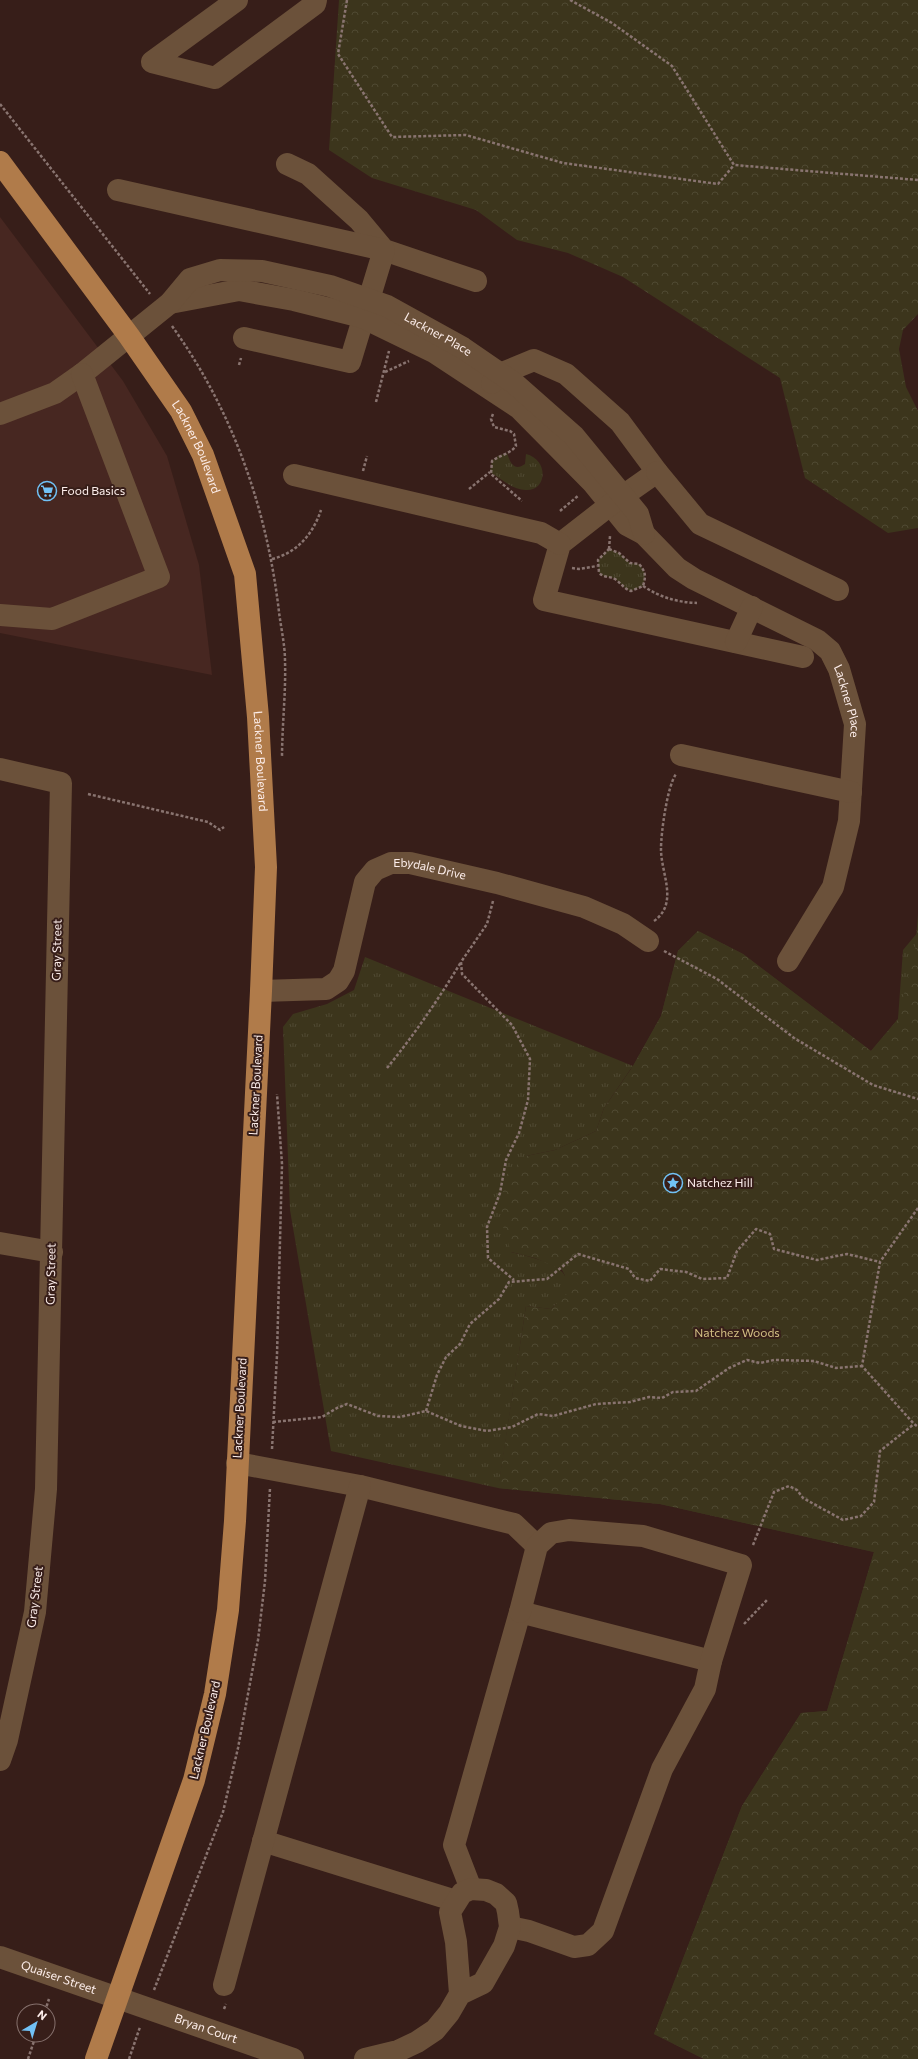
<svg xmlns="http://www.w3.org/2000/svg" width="918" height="2059" viewBox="0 0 918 2059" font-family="Commissioner,sans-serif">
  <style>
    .built { fill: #472721 }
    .grass { fill: url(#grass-tufts); fill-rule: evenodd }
    .forest { fill: url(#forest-crowns) }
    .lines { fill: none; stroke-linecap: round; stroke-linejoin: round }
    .path { stroke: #897470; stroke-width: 2.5; stroke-dasharray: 3 2; stroke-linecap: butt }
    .minor { stroke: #6b513a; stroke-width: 22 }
    .major { stroke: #b07b4a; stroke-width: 22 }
    .labels { text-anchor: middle; stroke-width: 4; stroke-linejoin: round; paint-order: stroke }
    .street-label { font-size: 12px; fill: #fdeeeb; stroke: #371e19 }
    .poi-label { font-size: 12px; fill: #fdeeeb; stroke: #371e19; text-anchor: start }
    .park-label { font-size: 12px; fill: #d1be83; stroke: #371e19 }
  </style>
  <defs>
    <pattern id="grass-tufts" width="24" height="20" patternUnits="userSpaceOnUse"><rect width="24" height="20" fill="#3c351c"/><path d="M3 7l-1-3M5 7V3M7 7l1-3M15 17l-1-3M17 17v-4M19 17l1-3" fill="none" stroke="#4f4932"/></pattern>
    <pattern id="forest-crowns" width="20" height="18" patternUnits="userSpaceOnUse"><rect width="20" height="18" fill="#3c351c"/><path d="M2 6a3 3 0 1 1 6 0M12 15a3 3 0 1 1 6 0" fill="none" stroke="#4f4932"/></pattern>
  </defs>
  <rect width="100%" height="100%" fill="#371e19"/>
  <polygon class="built" points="0,217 123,381 167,456 199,565 212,675 0,633"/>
  <g class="grass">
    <path d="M507,453C510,462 514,472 525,464L526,454C549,460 547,490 527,490C514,491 500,478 490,472L492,461L498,456Z"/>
    <path d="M609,549L619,553L630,563L639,564C646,572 646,576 643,586L631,591C624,589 621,583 615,579C609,576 605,578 599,573L598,560Z"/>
    <path d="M698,931L743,954L871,1051L898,1019L903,950L918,932V2059H704L654,2034L742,1806L801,1713L827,1711L874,1552L660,1504L498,1488L331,1451L290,1210L283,1027L293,1014L327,1004L354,990L365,957L633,1066L661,1016L678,951ZM632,1067L565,1276C558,1262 526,1256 511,1252L526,1156L555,1150L596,1131L604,1108ZM556,1304L499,1484L526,1306L551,1309Z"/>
  </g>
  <g class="forest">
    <polygon points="339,0 918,0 918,314 903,330 899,349 906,387 918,411 918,528 888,533 805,478 780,378 623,277 568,253 517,240 476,210 372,178 329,150"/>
    <polygon points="918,914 918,2059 704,2059 654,2034 742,1806 801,1713 827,1711 874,1552 660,1504 498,1488 526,1306 551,1309 572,1289 562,1270 535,1258 511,1252 501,1220 504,1177 526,1156 555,1150 596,1131 604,1108 633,1066 661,1016 678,951 698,931 743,954 871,1051 898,1019 915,950"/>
  </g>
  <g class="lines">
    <g class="path">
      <polyline points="347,0 338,54 392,137 466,135 563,163 718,184 734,165"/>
      <polyline points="570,0 612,23 672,66 734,165 918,180"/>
      <polyline points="0,104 150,294"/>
      <path d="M172,326C233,411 267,509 279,612C281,628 285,645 285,661C286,693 282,725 282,758"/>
      <polyline points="239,365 241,358"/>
      <polyline points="385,372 409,361"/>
      <polyline points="376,402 389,351"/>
      <path d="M493,414L491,419L494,427L510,431L514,434L516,446C510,454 500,455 492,461L491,474L522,501"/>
      <polyline points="363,471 367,456"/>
      <polyline points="469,489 490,472"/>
      <polyline points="560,511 579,495"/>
      <path d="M609,549L619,553L630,563L639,564C646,572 646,576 643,586L631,591C624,589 621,583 615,579C609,576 605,578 599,573L598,560Z"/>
      <polyline points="609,549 610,536"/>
      <path d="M272,559C297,553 313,534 321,510"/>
      <polyline points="572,568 579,569 597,566"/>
      <path d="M643,586C660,597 675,602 697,603"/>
      <polyline points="88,794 208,822 220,830 224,827"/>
      <polyline points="493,901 487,924 461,962 462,974 512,1025 530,1059 528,1100 519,1133 506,1160 500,1193 487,1227 488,1258 514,1280"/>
      <path d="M654,921C679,903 661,874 661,849C661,833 667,787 676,774"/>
      <polyline points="664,951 717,979 794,1038 873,1085 918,1099"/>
      <path d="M387,1068C414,1035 438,1000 461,962"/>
      <polyline points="918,1208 880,1262 862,1366 914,1424 918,1427"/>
      <polyline points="426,1411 437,1375 446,1357 460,1344 470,1324 499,1299 509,1282 547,1279 578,1254 629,1269 635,1278 650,1281 660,1269 686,1272 702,1279 727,1278 737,1251 756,1229 770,1234 774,1249 817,1260 847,1254 880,1262"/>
      <polyline points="273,1422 322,1417 337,1408 347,1404 378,1416 400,1417 426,1411 461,1426 487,1431 512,1427 538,1414 553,1416 596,1404 630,1402 649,1397 662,1398 673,1392 696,1391 729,1368 747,1360 760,1363 774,1360 814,1361 836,1368 862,1366"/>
      <polyline points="272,1449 277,1355 282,1164 277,1094"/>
      <polyline points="753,1545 774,1492 789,1486 797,1490 803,1498 843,1520 861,1516 874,1502 880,1451 914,1424"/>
      <polyline points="744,1624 767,1600"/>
      <polyline points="154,1990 223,1812 238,1748 258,1640 265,1581 270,1488"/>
      <polyline points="224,2009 226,2004"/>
      <polyline points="45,2011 49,1999"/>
      <polyline points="28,2059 36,2035"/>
      <polyline points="129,2059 140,2027"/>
    </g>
    <g class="minor">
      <polyline points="237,0 152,62 215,78 315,4 316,0"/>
      <polyline points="287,164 308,174 359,220 384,250 476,281"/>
      <polyline points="118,190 384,250 350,362 244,338"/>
      <path id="s1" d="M170,303L239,290L294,300L362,317L434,352L519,408L593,483L627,525L644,534L677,568L694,579L817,640L830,651L839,669L855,724L849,821L833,887L788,961"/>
      <polyline points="492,383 500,374 534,360 566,374 620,422 657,472 610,505 560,544 544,600 803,657"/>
      <path id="s2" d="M0,414L55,393L82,374L170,303L190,279L220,270L262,271L330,286L387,306L463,348L514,383L574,436L638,514L644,534"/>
      <polyline points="657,472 700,524 838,590"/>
      <polyline points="294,475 541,533 560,544"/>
      <polyline points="0,615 52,619 159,577 82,374"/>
      <polyline points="736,642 752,607"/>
      <polyline points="681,755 851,792"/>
      <polyline points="0,769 61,783 46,1489 35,1612 7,1740 0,1760"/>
      <path id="s3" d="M261,991L326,989L338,981L344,971L365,882L375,870L391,863H410L497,883L584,907L623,924L648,941"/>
      <polyline points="0,1243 52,1252"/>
      <polyline points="237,1463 360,1486 514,1524 537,1546"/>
      <polyline points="263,1841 456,1901"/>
      <polyline points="471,1889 454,1845 520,1612 711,1661"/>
      <polyline points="510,1927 529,1931 574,1947 588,1945 603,1931 662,1769 705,1689 711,1661 741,1565 643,1536 569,1530 551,1533 537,1546 520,1612"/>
      <path id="s4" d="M0,1957L293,2059"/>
      <polyline points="224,1985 360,1486"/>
      <polyline points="365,2059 398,2051 417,2042 435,2030 449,2013 460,1994 456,1942 450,1912 462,1893 471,1889 486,1890 496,1894 506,1903 508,1912 510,1927 504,1946 483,1983 460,1994"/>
    </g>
    <path class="major" id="s5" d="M0,162L129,336L181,411L203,455L245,574L258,717L264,830L266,867L261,991L235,1521L228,1610L215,1694L194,1780L96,2059"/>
  </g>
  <defs>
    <symbol id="supermarket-ring" viewBox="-11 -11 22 22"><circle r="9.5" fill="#371e19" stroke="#71c1f5" stroke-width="1.5"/><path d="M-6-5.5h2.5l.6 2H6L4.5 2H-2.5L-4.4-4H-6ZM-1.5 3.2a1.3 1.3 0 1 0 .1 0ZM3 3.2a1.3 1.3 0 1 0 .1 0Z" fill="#71c1f5"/></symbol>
    <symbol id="sight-ring" viewBox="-11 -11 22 22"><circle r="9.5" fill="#371e19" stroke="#71c1f5" stroke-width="1.5"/><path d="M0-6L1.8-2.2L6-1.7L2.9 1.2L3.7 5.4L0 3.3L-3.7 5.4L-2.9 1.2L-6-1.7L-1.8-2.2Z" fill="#71c1f5"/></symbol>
  </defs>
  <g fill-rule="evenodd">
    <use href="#supermarket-ring" x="36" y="480" width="22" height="22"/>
    <use href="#sight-ring" x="662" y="1172" width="22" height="22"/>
  </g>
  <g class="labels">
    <g class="street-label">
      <text dy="4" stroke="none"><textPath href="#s2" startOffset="498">Lackner Place</textPath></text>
      <text dy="4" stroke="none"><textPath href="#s5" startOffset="347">Lackner Boulevard</textPath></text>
      <text dy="4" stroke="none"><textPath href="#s1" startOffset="832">Lackner Place</textPath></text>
      <text dy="4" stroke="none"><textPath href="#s5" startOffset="671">Lackner Boulevard</textPath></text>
      <text dy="4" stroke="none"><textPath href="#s3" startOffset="255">Ebydale Drive</textPath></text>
      <text transform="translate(57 950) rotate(-89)" y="4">Gray Street</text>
      <text transform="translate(256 1085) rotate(-87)" y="4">Lackner Boulevard</text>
      <text transform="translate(51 1274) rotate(-89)" y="4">Gray Street</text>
      <text transform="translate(240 1408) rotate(-87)" y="4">Lackner Boulevard</text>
      <text transform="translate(35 1597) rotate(-83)" y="4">Gray Street</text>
      <text transform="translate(205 1730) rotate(-77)" y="4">Lackner Boulevard</text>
      <text dy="4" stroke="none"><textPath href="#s4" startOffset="62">Quaiser Street</textPath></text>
      <text dy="4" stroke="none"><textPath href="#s4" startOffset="218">Bryan Court</textPath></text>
    </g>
    <g class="poi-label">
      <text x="61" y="495">Food Basics</text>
      <text x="687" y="1187">Natchez Hill</text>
    </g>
    <g class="park-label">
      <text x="737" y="1337">Natchez Woods</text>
    </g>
  </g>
  <g transform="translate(36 2023) rotate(38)"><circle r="19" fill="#371e19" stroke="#86716d"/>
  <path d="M0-3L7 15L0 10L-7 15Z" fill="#71c1f5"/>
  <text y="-6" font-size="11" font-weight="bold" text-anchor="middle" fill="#fdeeeb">N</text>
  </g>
</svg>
